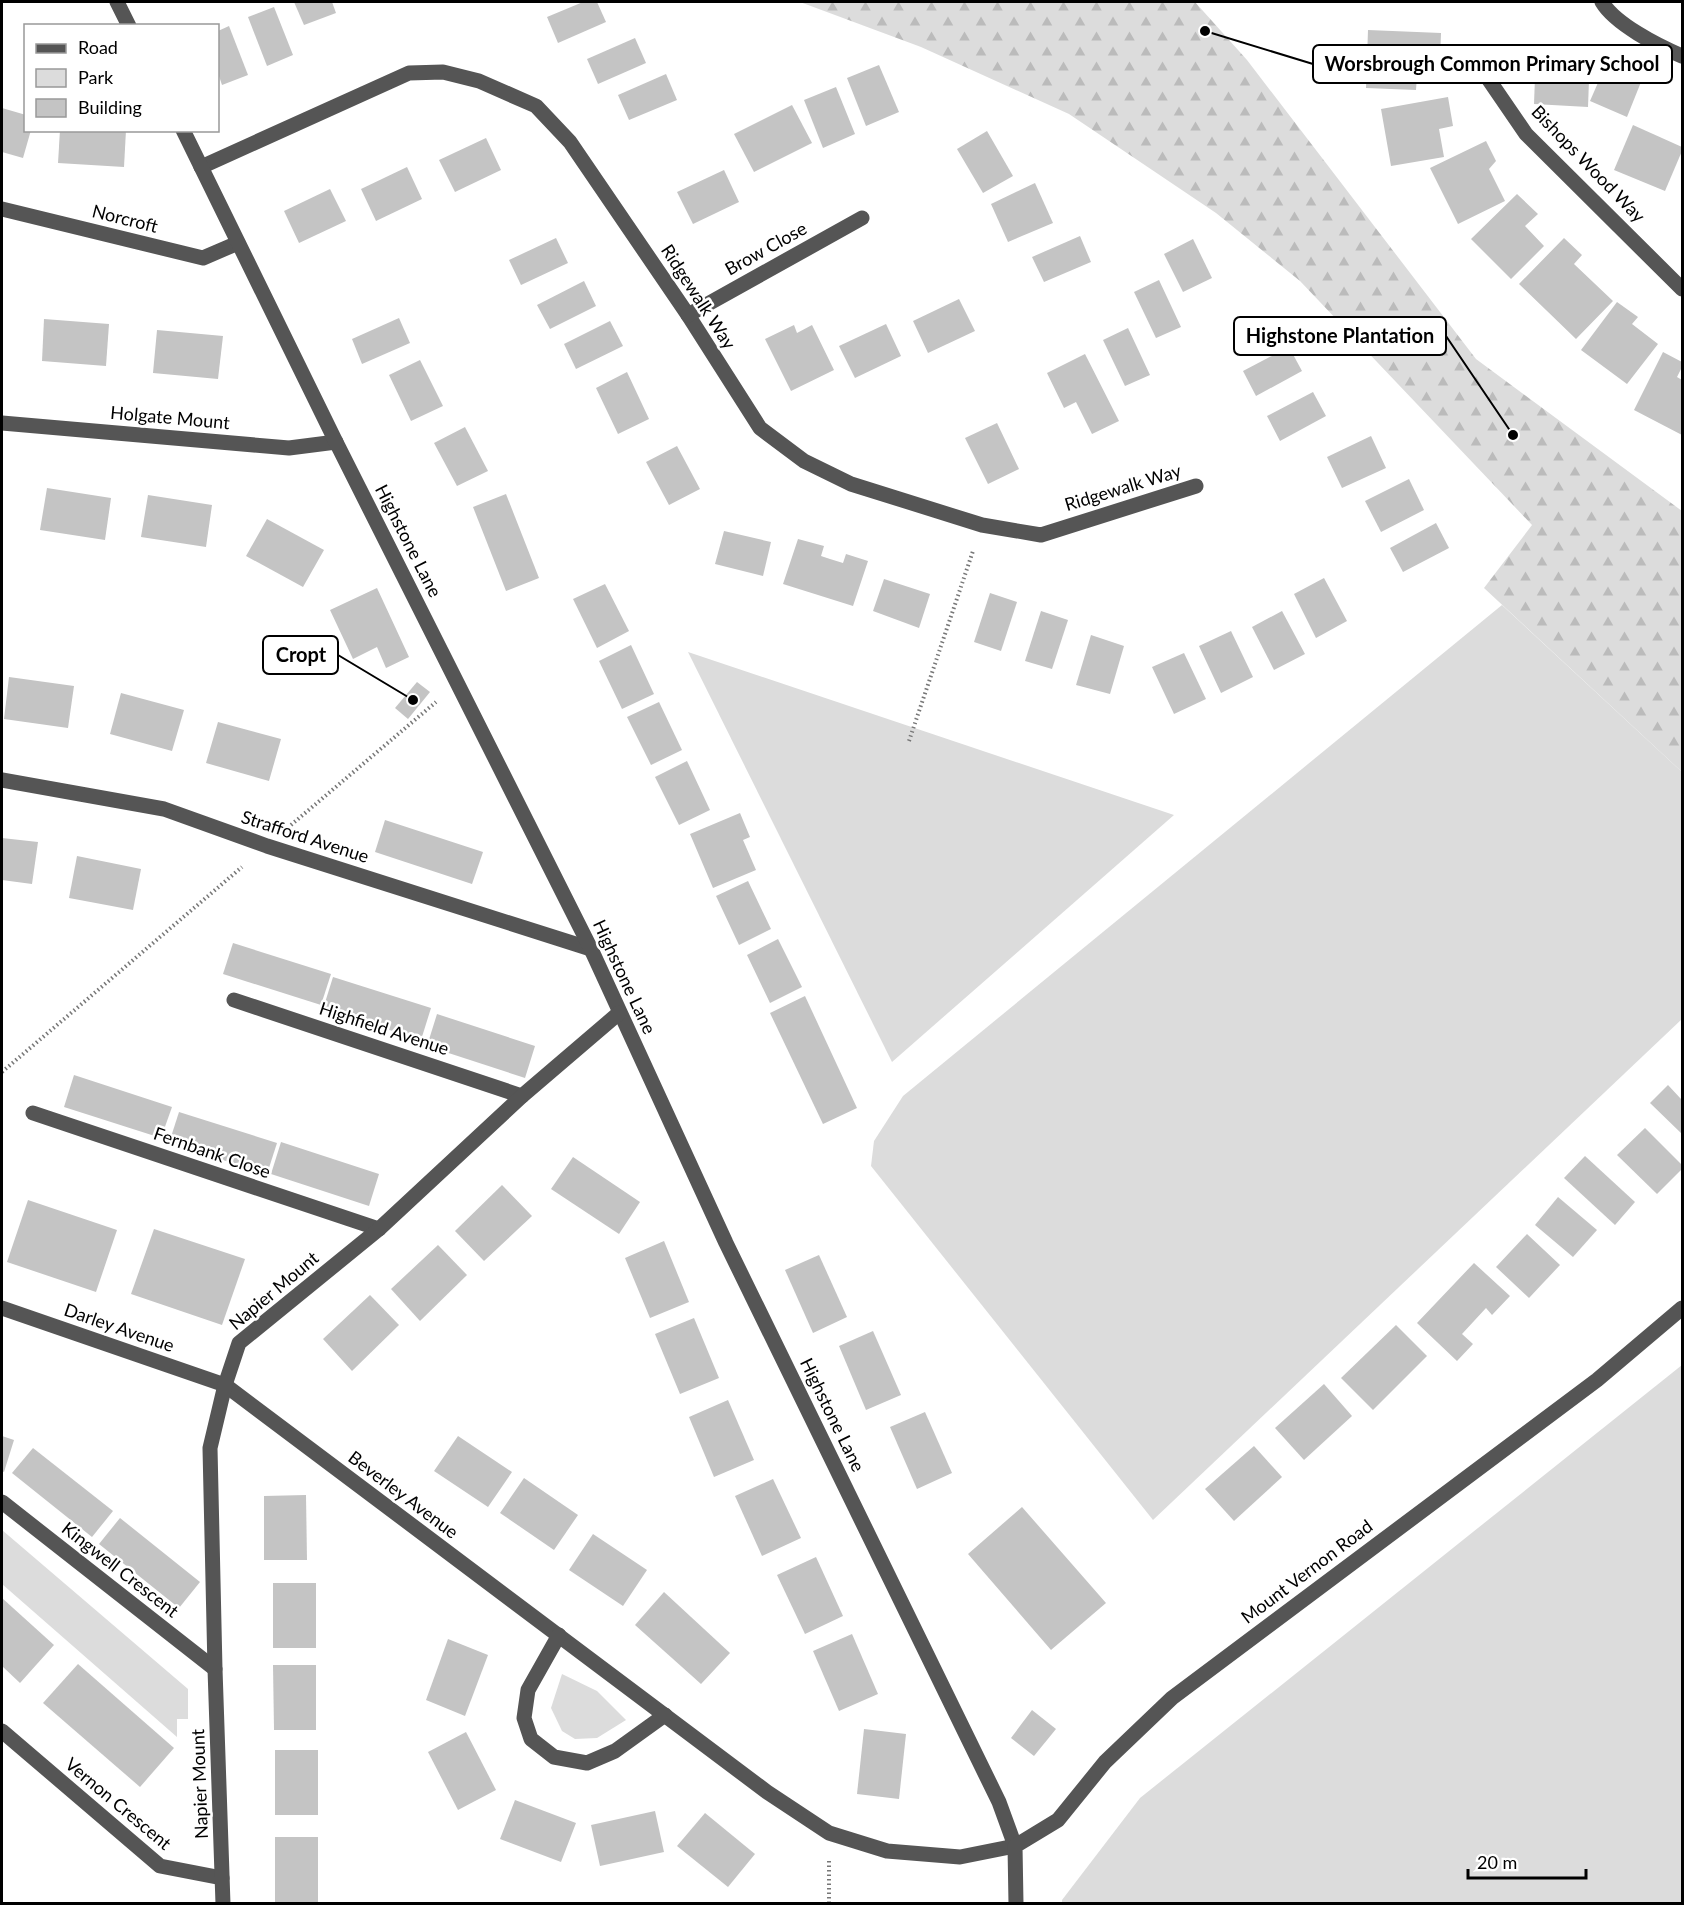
<svg xmlns="http://www.w3.org/2000/svg" width="1684" height="1905" viewBox="0 0 1684 1905" font-family="Lato,sans-serif">
  <style>
    .green { fill: #dcdcdc }
    .forest { fill: url(#forest-firs) }
    .building { fill: #c4c4c4 }
    .lines { fill: none; stroke-linecap: round; stroke-linejoin: round }
    .path { stroke: #777; stroke-width: 4; stroke-dasharray: 1.5 3; stroke-linecap: butt }
    .minor { stroke: #555; stroke-width: 15 }
    .labels { text-anchor: middle; stroke-width: 5; stroke-linejoin: round; paint-order: stroke }
    .street-label { font-size: 18px; fill: #000; stroke: #fff }
    .leader { fill: none; stroke: #000; stroke-width: 2 }
    .callout-dot { fill: #000; stroke: #fff; stroke-width: 2 }
    .callout { fill: #fff; stroke: #000; stroke-width: 2 }
    .callout-label { font-size: 20px; text-anchor: middle; font-weight: bold; fill: #000 }
  </style>
  <defs>
    <pattern id="forest-firs" width="22" height="20" patternUnits="userSpaceOnUse" patternTransform="scale(1.5)"><rect width="22" height="20" fill="#dcdcdc"/><path d="M5 1l3.5 6h-7zM16 11l3.5 6h-7z" fill="#bbb"/></pattern>
  </defs>
  <rect width="100%" height="100%" fill="#fff"/>
  <g class="green">
    <polygon points="1502,605 1682,772 1682,1019 1153,1520 871,1166 874,1141 903,1096"/>
    <polygon points="688,652 1174,815 892,1062"/>
    <polygon points="1682,1365 1682,1903 1062,1903 1062,1900 1140,1798"/>
    <polygon points="2,1530 188,1689 188,1719 177,1719 177,1737 2,1584"/>
    <polygon points="562,1674 597,1691 626,1720 597,1738 575,1739 562,1731 551,1708"/>
  </g>
  <polygon class="forest" points="800,2 1195,2 1247,60 1476,359 1682,511 1682,772 1484,588 1532,525 1300,281 1216,213 1069,114 921,47"/>
  <g class="building">
    <polygon points="294,2 332,2 336,13 304,25"/>
    <polygon points="583,2 597,2 606,22 558,43 547,17"/>
    <polygon points="274,7 293,55 267,66 248,17"/>
    <polygon points="229,26 248,75 222,85 218,73 218,31"/>
    <polygon points="1368,30 1441,33 1440,60 1418,60 1416,90 1366,88"/>
    <polygon points="635,38 646,63 598,84 587,59"/>
    <polygon points="1536,51 1590,53 1588,107 1534,104"/>
    <polygon points="1607,62 1643,77 1627,117 1590,101"/>
    <polygon points="879,65 899,112 866,126 847,78"/>
    <polygon points="666,74 677,100 629,120 618,95"/>
    <polygon points="836,87 855,134 823,148 804,100"/>
    <polygon points="1448,97 1453,126 1439,129 1444,157 1391,166 1381,109"/>
    <polygon points="792,105 812,143 754,172 734,134"/>
    <polygon points="2,108 26,115 26,130 31,130 23,158 2,152"/>
    <polygon points="1633,125 1682,147 1682,151 1665,191 1614,170"/>
    <polygon points="60,130 126,130 124,167 58,163"/>
    <polygon points="987,131 1013,176 983,193 957,149"/>
    <polygon points="486,138 501,170 455,192 439,160"/>
    <polygon points="1486,141 1496,161 1489,169 1505,201 1458,224 1430,168"/>
    <polygon points="407,167 422,199 376,221 361,189"/>
    <polygon points="724,170 739,202 693,224 677,192"/>
    <polygon points="1035,183 1053,223 1008,242 991,204"/>
    <polygon points="330,189 346,221 299,243 284,211"/>
    <polygon points="1517,194 1538,214 1525,226 1544,246 1511,279 1471,239"/>
    <polygon points="1080,236 1091,262 1044,282 1032,257"/>
    <polygon points="556,238 568,263 521,285 509,260"/>
    <polygon points="1564,238 1582,255 1574,264 1613,301 1576,339 1519,284"/>
    <polygon points="1193,239 1212,278 1183,292 1164,254"/>
    <polygon points="1159,280 1181,327 1156,338 1134,292"/>
    <polygon points="584,281 596,306 550,329 537,305"/>
    <polygon points="959,299 975,331 928,353 913,321"/>
    <polygon points="1617,302 1638,317 1632,324 1658,344 1627,384 1581,350"/>
    <polygon points="399,318 410,343 362,364 352,339"/>
    <polygon points="44,319 109,324 106,366 42,361"/>
    <polygon points="610,321 623,346 576,369 564,344"/>
    <polygon points="886,324 901,356 855,378 839,346"/>
    <polygon points="794,325 797,333 812,325 834,370 791,391 765,339"/>
    <polygon points="1128,328 1150,375 1125,386 1103,340"/>
    <polygon points="157,330 223,336 218,379 153,373"/>
    <polygon points="1289,347 1302,371 1256,396 1243,371"/>
    <polygon points="1663,352 1682,362 1682,367 1677,377 1682,380 1682,435 1634,410"/>
    <polygon points="1085,354 1119,421 1092,434 1076,402 1064,408 1047,373"/>
    <polygon points="420,360 443,406 411,421 389,375"/>
    <polygon points="627,372 649,419 618,434 596,388"/>
    <polygon points="1313,392 1326,416 1280,441 1267,416"/>
    <polygon points="997,423 1019,469 988,484 965,438"/>
    <polygon points="465,427 488,471 457,486 434,443"/>
    <polygon points="1371,436 1386,468 1342,488 1327,457"/>
    <polygon points="677,446 700,489 669,505 646,462"/>
    <polygon points="1409,479 1424,510 1381,532 1365,501"/>
    <polygon points="47,488 111,498 105,540 40,530"/>
    <polygon points="506,494 539,578 506,591 473,507"/>
    <polygon points="148,495 212,505 206,547 141,537"/>
    <polygon points="267,519 324,550 303,587 246,556"/>
    <polygon points="1436,523 1449,548 1403,572 1390,548"/>
    <polygon points="724,531 771,542 763,576 715,564"/>
    <polygon points="798,539 824,546 821,556 830,559 843,563 846,554 868,561 853,606 783,584"/>
    <polygon points="1324,578 1347,621 1316,638 1294,594"/>
    <polygon points="884,579 930,594 919,628 873,611"/>
    <polygon points="605,584 629,631 597,648 573,599"/>
    <polygon points="377,588 409,657 386,668 377,647 353,659 330,610"/>
    <polygon points="990,593 1017,602 1001,651 974,642"/>
    <polygon points="1041,611 1068,620 1052,669 1025,661"/>
    <polygon points="1282,611 1305,654 1274,670 1252,627"/>
    <polygon points="1231,631 1253,677 1221,693 1199,646"/>
    <polygon points="1091,635 1124,646 1110,694 1076,685"/>
    <polygon points="631,645 654,694 622,709 599,661"/>
    <polygon points="1184,653 1206,699 1174,714 1152,667"/>
    <polygon points="9,677 74,686 68,728 4,719"/>
    <polygon points="417,682 430,692 408,719 395,708"/>
    <polygon points="121,693 184,710 172,751 110,734"/>
    <polygon points="659,702 682,750 651,765 627,717"/>
    <polygon points="218,722 281,739 269,781 206,763"/>
    <polygon points="687,761 710,810 679,825 655,777"/>
    <polygon points="740,813 750,837 743,840 756,870 713,888 690,834"/>
    <polygon points="385,820 483,852 472,884 375,852"/>
    <polygon points="2,838 38,842 32,884 2,880"/>
    <polygon points="77,856 141,869 133,910 69,898"/>
    <polygon points="748,881 771,929 739,945 716,896"/>
    <polygon points="778,939 802,987 770,1003 747,955"/>
    <polygon points="233,943 331,974 321,1005 223,974"/>
    <polygon points="333,977 431,1008 421,1040 323,1009"/>
    <polygon points="805,996 857,1108 823,1124 770,1013"/>
    <polygon points="437,1014 535,1046 525,1078 427,1046"/>
    <polygon points="74,1075 172,1107 161,1138 64,1107"/>
    <polygon points="1668,1085 1681,1099 1682,1098 1682,1134 1650,1103"/>
    <polygon points="179,1112 277,1143 267,1174 169,1143"/>
    <polygon points="1645,1128 1682,1165 1682,1169 1657,1194 1617,1155"/>
    <polygon points="281,1142 379,1174 369,1206 271,1174"/>
    <polygon points="1585,1156 1635,1202 1615,1225 1564,1178"/>
    <polygon points="573,1157 640,1202 619,1234 551,1189"/>
    <polygon points="502,1185 532,1216 484,1261 455,1231"/>
    <polygon points="1558,1197 1597,1230 1573,1257 1535,1225"/>
    <polygon points="28,1200 117,1230 96,1292 7,1262"/>
    <polygon points="154,1229 245,1259 222,1325 131,1294"/>
    <polygon points="1527,1234 1560,1265 1529,1298 1496,1267"/>
    <polygon points="664,1241 689,1302 650,1318 625,1258"/>
    <polygon points="438,1245 467,1275 420,1321 391,1289"/>
    <polygon points="819,1255 847,1317 813,1333 785,1270"/>
    <polygon points="1474,1263 1510,1296 1492,1315 1486,1308 1462,1334 1473,1344 1457,1361 1417,1323"/>
    <polygon points="370,1295 399,1325 352,1371 323,1339"/>
    <polygon points="694,1318 719,1378 680,1394 655,1334"/>
    <polygon points="1396,1325 1427,1356 1373,1410 1341,1378"/>
    <polygon points="873,1331 901,1395 866,1410 839,1346"/>
    <polygon points="1324,1384 1352,1416 1304,1460 1275,1428"/>
    <polygon points="728,1400 754,1460 714,1477 689,1417"/>
    <polygon points="925,1412 952,1473 917,1489 890,1427"/>
    <polygon points="2,1436 14,1440 4,1472 2,1471"/>
    <polygon points="458,1436 512,1472 488,1507 434,1471"/>
    <polygon points="1254,1446 1282,1477 1234,1521 1205,1489"/>
    <polygon points="33,1448 113,1511 92,1537 12,1473"/>
    <polygon points="524,1478 578,1515 554,1550 500,1513"/>
    <polygon points="773,1479 801,1538 762,1556 735,1496"/>
    <polygon points="306,1495 307,1560 264,1560 264,1496"/>
    <polygon points="1022,1507 1106,1603 1051,1650 968,1554"/>
    <polygon points="120,1518 200,1582 179,1608 99,1544"/>
    <polygon points="593,1534 647,1570 623,1606 569,1570"/>
    <polygon points="816,1557 843,1616 805,1634 777,1575"/>
    <rect x="273" y="1583" width="43" height="65"/>
    <polygon points="664,1592 730,1653 701,1684 635,1625"/>
    <polygon points="2,1598 54,1645 20,1683 2,1666"/>
    <polygon points="852,1634 878,1694 839,1711 813,1651"/>
    <polygon points="448,1639 488,1655 465,1716 426,1700"/>
    <polygon points="78,1664 174,1748 140,1787 43,1703"/>
    <polygon points="273,1665 316,1665 316,1730 274,1730"/>
    <polygon points="1032,1710 1056,1729 1034,1756 1011,1738"/>
    <polygon points="864,1729 906,1734 899,1799 857,1794"/>
    <polygon points="466,1732 496,1790 458,1810 428,1752"/>
    <rect x="275" y="1750" width="43" height="65"/>
    <polygon points="515,1800 576,1823 561,1862 500,1839"/>
    <polygon points="655,1811 664,1852 600,1866 591,1825"/>
    <polygon points="705,1813 755,1854 728,1887 677,1846"/>
    <polygon points="275,1837 318,1837 318,1902 275,1903"/>
  </g>
  <g class="lines">
    <g class="path">
      <polyline points="909,741 973,551"/>
      <polyline points="291,825 436,702"/>
      <polyline points="2,1072 242,867"/>
      <polyline points="829,1861 829,1904"/>
    </g>
    <g class="minor">
      <polyline points="117,2 129,26"/>
      <path d="M1602,2C1615,24 1658,46 1682,56"/>
      <polyline points="1486,54 1489,80 1526,134 1682,289"/>
      <polyline points="201,167 409,73 443,72 479,81 536,106 570,142 688,315 760,428 804,461 851,484 982,525 1041,535 1196,486"/>
      <polyline points="2,209 203,258 238,243"/>
      <polyline points="688,315 862,218"/>
      <polyline points="2,423 289,448 336,442"/>
      <polyline points="2,780 164,809 267,846 591,949"/>
      <polyline points="234,1000 522,1096"/>
      <polyline points="33,1113 379,1229"/>
      <polyline points="2,1308 225,1385 767,1792 829,1833 887,1851 960,1857 1015,1846 999,1802 726,1243 591,949 336,442 183,130"/>
      <polyline points="2,1502 215,1669"/>
      <polyline points="559,1635 528,1690 524,1718 531,1739 554,1757 587,1763 615,1751 665,1715"/>
      <polyline points="2,1731 160,1866 222,1878"/>
      <polyline points="223,1904 215,1669 210,1448 225,1385 239,1343 379,1229 522,1096 619,1013"/>
      <polyline points="1016,1904 1015,1846 1058,1820 1105,1762 1172,1698 1597,1380 1682,1308"/>
    </g>
  </g>
  <g class="labels">
    <g class="street-label">
      <text transform="translate(1588 164) rotate(46)" y="6">Bishops Wood Way</text>
      <text transform="translate(125 219) rotate(14)" y="6">Norcroft</text>
      <text transform="translate(766 249) rotate(-29)" y="6">Brow Close</text>
      <text transform="translate(698 297) rotate(57)" y="6">Ridgewalk Way</text>
      <text transform="translate(170 418) rotate(5)" y="6">Holgate Mount</text>
      <text transform="translate(1123 488) rotate(-17)" y="6">Ridgewalk Way</text>
      <text transform="translate(408 541) rotate(63)" y="6">Highstone Lane</text>
      <text transform="translate(305 837) rotate(18)" y="6">Strafford Avenue</text>
      <text transform="translate(624 977) rotate(65)" y="6">Highstone Lane</text>
      <text transform="translate(384 1029) rotate(18)" y="6">Highfield Avenue</text>
      <text transform="translate(212 1153) rotate(19)" y="6">Fernbank Close</text>
      <text transform="translate(274 1291) rotate(-40)" y="6">Napier Mount</text>
      <text transform="translate(119 1328) rotate(19)" y="6">Darley Avenue</text>
      <text transform="translate(832 1415) rotate(64)" y="6">Highstone Lane</text>
      <text transform="translate(403 1495) rotate(37)" y="6">Beverley Avenue</text>
      <text transform="translate(120 1570) rotate(38)" y="6">Kingwell Crescent</text>
      <text transform="translate(1307 1572) rotate(-37)" y="6">Mount Vernon Road</text>
      <text transform="translate(200 1784) rotate(-92)" y="6">Napier Mount</text>
      <text transform="translate(118 1804) rotate(40)" y="6">Vernon Crescent</text>
    </g>
  </g>
  <path class="leader" d="M1205 31L1313 64M1513 435L1446 336M413 700L338 655"/>
  <g class="callout-dot">
    <circle cx="1205" cy="31" r="6"/>
    <circle cx="1513" cy="435" r="6"/>
    <circle cx="413" cy="700" r="6"/>
  </g>
  <g class="callout">
    <rect x="1313" y="45" width="359" height="38" rx="6"/>
    <rect x="1234" y="317" width="212" height="38" rx="6"/>
    <rect x="263" y="636" width="75" height="38" rx="6"/>
  </g>
  <g class="callout-label">
    <text x="1492" y="71">Worsbrough Common Primary School</text>
    <text x="1340" y="343">Highstone Plantation</text>
    <text x="301" y="662">Cropt</text>
  </g>
  <rect width="1684" height="1905" fill="none" stroke="#000000" stroke-width="6"/>
  <rect x="24" y="24" width="195" height="108" fill="#ffffff" stroke="#999999" stroke-width="1.5"/>
  <rect x="36" y="44" width="30" height="9" fill="#555555" stroke="#999999" stroke-width="1.5"/>
  <text x="78" y="54" font-size="18" fill="#000000">Road</text>
  <rect x="36" y="69" width="30" height="18" fill="#dcdcdc" stroke="#999999" stroke-width="1.5"/>
  <text x="78" y="84" font-size="18" fill="#000000">Park</text>
  <rect x="36" y="99" width="30" height="18" fill="#c4c4c4" stroke="#999999" stroke-width="1.5"/>
  <text x="78" y="114" font-size="18" fill="#000000">Building</text>
  <path d="M1468 1869v9h118v-9" fill="none" stroke="#000000" stroke-width="3"/>
  <text x="1477" y="1869" font-size="18" fill="#000000" stroke="#ffffff" stroke-width="4.5" paint-order="stroke">20 m</text>
</svg>
